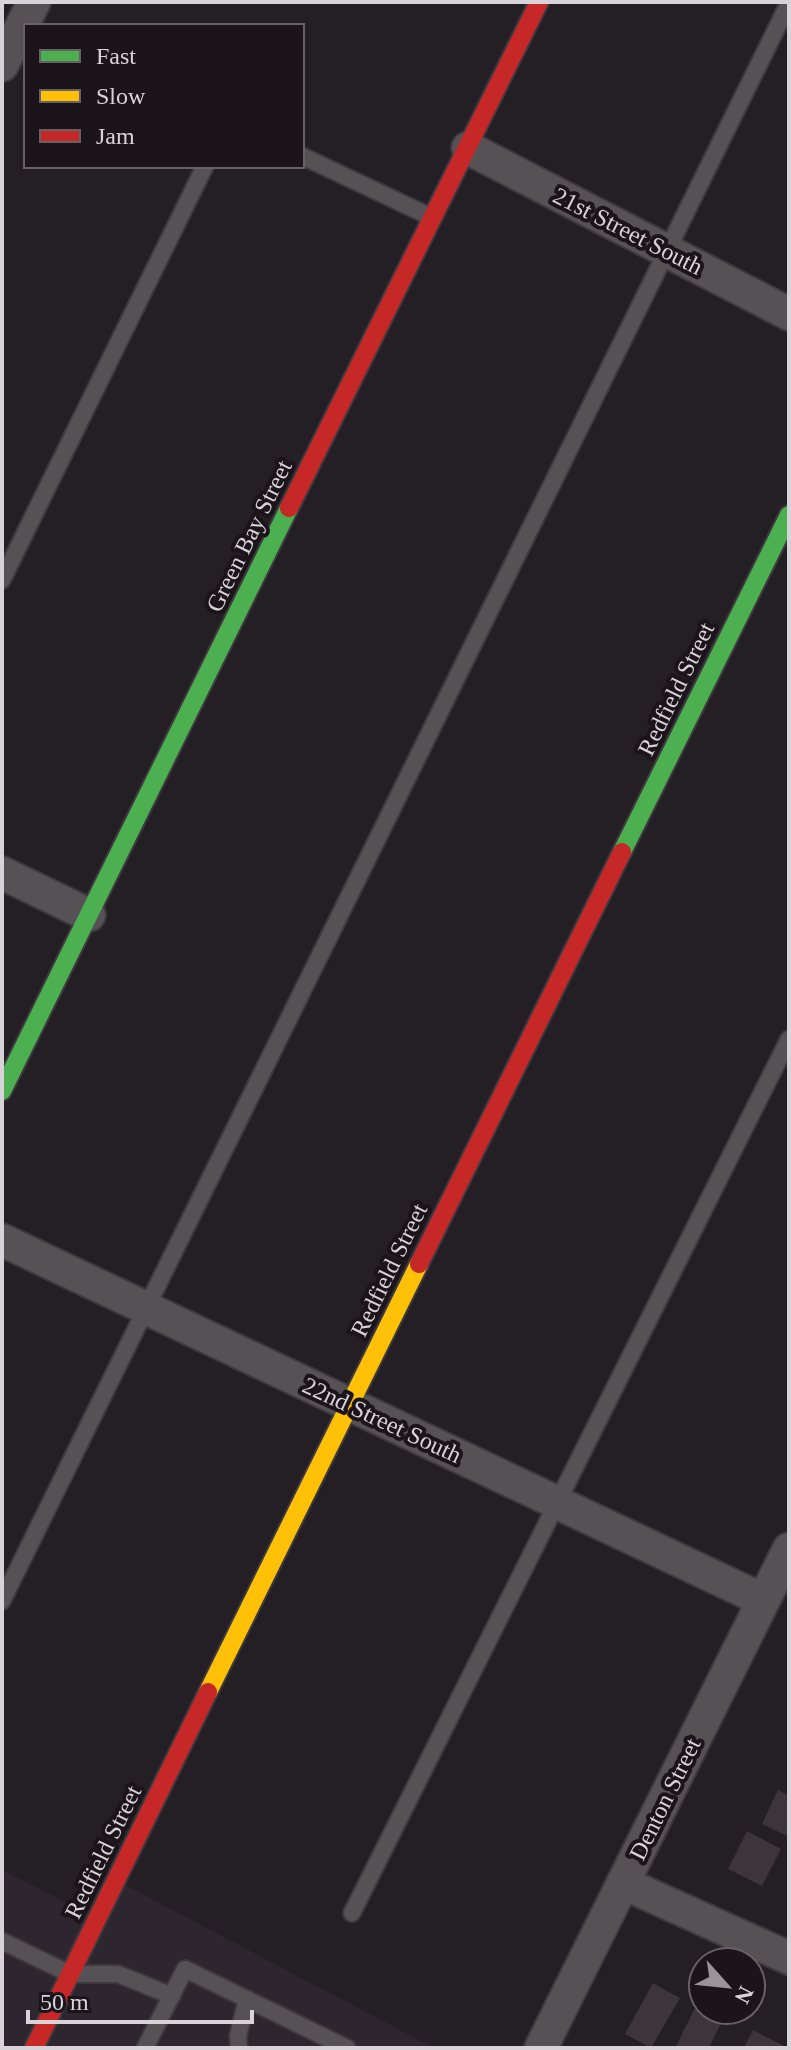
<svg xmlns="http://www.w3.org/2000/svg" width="791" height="2050" viewBox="0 0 791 2050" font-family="Georgia,serif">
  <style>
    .built { fill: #2e262f }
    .building { fill: #3c353c }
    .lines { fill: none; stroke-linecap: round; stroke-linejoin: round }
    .lane-casing { stroke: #3d393e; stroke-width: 20 }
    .street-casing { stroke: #3d393e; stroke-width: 36 }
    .fast-casing { stroke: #3d393e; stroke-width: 22 }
    .slow-casing { stroke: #3d393e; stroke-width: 22 }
    .jam-casing { stroke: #3d393e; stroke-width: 22 }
    .lane { stroke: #555155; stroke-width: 16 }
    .street { stroke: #555155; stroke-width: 32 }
    .fast { stroke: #4caf50; stroke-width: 18 }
    .slow { stroke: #ffc107; stroke-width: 18 }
    .jam { stroke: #c62828; stroke-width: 18 }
    .labels { text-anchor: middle; stroke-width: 8; stroke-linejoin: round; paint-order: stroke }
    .street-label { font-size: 24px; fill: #d8d3d8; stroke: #1b151b }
  </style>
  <rect width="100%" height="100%" fill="#231f24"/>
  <polygon class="built" points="2,1870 97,1918 116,1880 434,2048 2,2048"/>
  <g class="building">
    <polygon points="778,1790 789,1796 789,1837 762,1824"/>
    <polygon points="747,1831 781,1849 762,1886 728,1869"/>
    <polygon points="653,1983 680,1998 651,2048 625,2034"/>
    <polygon points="698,2002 703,2004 703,2010 715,2010 725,2015 709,2048 675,2048"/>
    <polygon points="753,2030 788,2048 744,2048"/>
  </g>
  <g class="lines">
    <defs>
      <g id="lane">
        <polyline points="302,156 431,217"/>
        <polyline points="2,580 205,166"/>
        <polyline points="2,1601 789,3"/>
        <polyline points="352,1913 789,1039"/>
        <polyline points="2,1941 70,1974 118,1974 172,1996"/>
        <polyline points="145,2048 185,1969 347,2048"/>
        <polyline points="239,2048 238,2036 247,1999"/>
      </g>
      <g id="street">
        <polyline points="2,65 34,2"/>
        <polyline points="468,148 789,314"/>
        <polyline points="2,873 89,915"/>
        <polyline points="2,1240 763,1600"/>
        <polyline points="623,1883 789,1958"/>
        <polyline points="541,2048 789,1549"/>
      </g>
      <g id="fast">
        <polyline points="622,852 789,515"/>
        <polyline points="2,1091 289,508"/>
      </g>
      <polyline id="slow" points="208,1692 419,1264"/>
      <g id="jam">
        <polyline points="289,508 539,2"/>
        <polyline points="419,1264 622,852"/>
        <polyline points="34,2048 208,1692"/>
      </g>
    </defs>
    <use href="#lane" class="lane-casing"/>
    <use href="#street" class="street-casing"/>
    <use href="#fast" class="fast-casing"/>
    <use href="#slow" class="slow-casing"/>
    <use href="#jam" class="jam-casing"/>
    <use href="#lane" class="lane"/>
    <use href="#street" class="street"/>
    <use href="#fast" class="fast"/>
    <use href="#slow" class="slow"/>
    <use href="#jam" class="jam"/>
  </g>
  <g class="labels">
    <g class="street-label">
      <text transform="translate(628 231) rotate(27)" y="8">21st Street South</text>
      <text transform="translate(249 536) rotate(-64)" y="8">Green Bay Street</text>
      <text transform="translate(676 689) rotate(-64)" y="8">Redfield Street</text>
      <text transform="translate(389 1270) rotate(-64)" y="8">Redfield Street</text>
      <text transform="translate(382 1420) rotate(25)" y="8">22nd Street South</text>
      <text transform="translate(665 1799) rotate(-64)" y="8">Denton Street</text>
      <text transform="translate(103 1852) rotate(-64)" y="8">Redfield Street</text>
    </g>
  </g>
  <rect width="791" height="2050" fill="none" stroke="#d8d3d8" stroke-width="8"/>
  <rect x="24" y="24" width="280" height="144" fill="#1b151b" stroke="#676167" stroke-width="2"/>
  <rect x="40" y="50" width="40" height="12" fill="#4caf50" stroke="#676167" stroke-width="2"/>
  <text x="96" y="64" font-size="24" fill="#d8d3d8">Fast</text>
  <rect x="40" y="90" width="40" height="12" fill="#ffc107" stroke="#676167" stroke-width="2"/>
  <text x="96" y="104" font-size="24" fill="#d8d3d8">Slow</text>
  <rect x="40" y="130" width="40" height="12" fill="#c62828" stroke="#676167" stroke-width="2"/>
  <text x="96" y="144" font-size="24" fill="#d8d3d8">Jam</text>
  <g transform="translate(727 1986) rotate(117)"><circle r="38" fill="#1b151b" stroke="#676167" stroke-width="2"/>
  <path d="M0-6L14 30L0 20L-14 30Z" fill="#999499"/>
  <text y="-12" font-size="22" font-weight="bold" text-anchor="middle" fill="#d8d3d8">N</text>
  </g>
  <path d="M28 2010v12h224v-12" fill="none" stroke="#d8d3d8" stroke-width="4"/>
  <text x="40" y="2010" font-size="24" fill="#d8d3d8" stroke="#1b151b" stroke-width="6" paint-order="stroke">50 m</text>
</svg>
